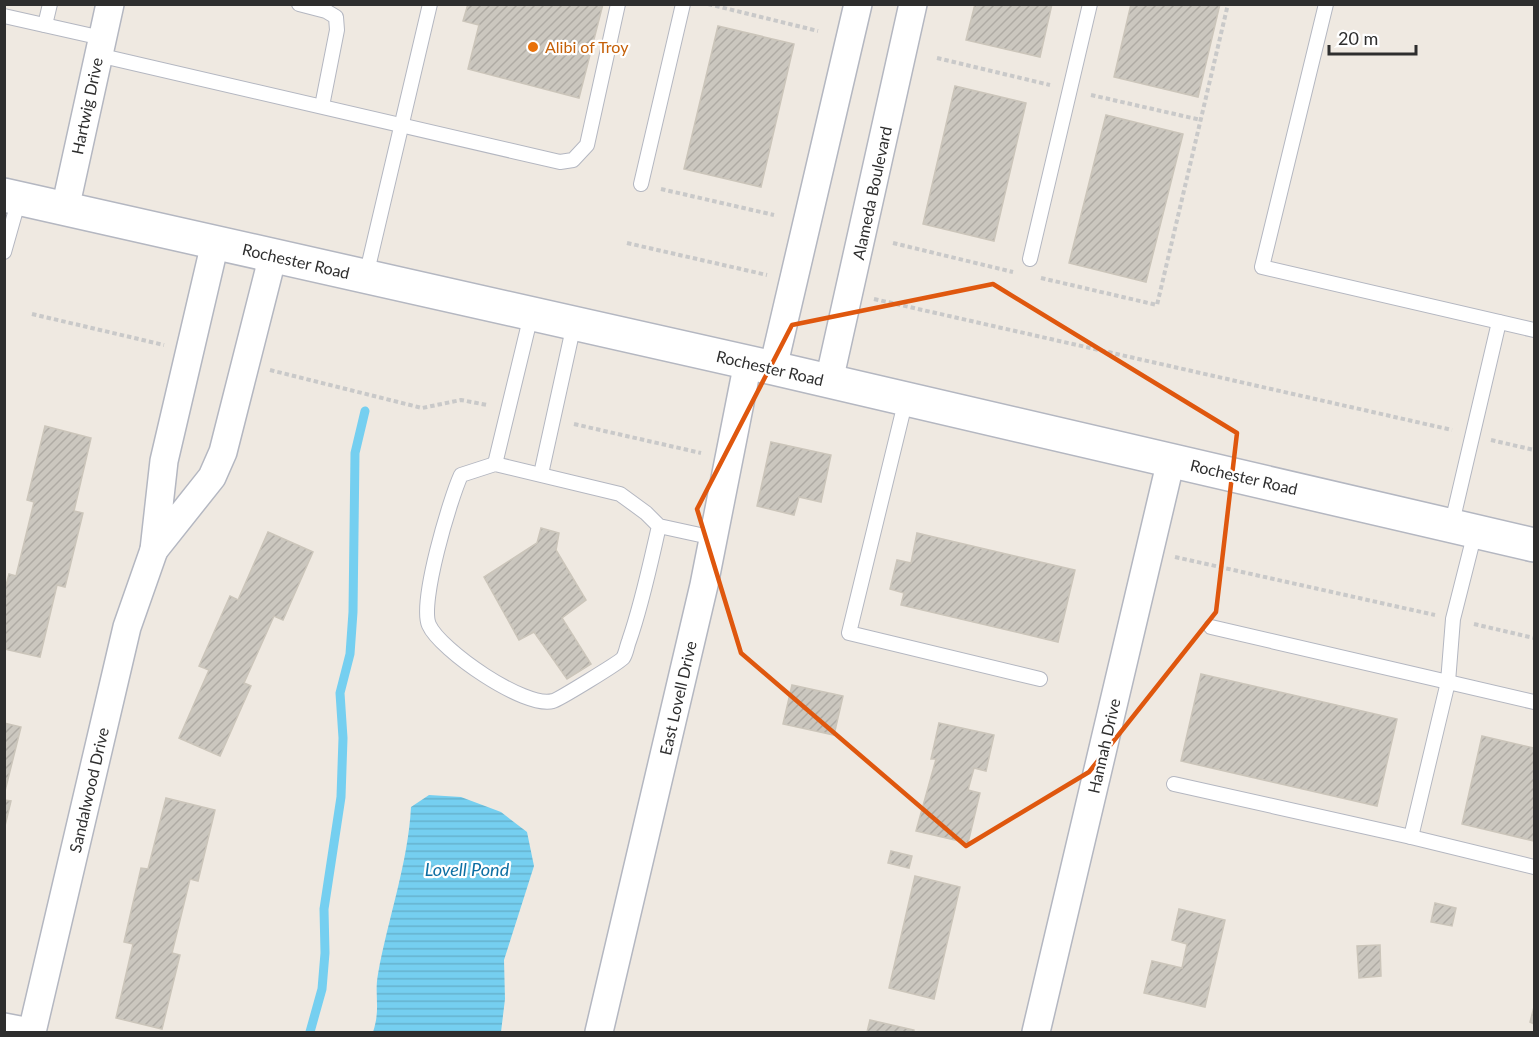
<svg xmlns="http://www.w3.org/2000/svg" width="1539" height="1037" viewBox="0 0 1539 1037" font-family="Lato,sans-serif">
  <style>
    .water { fill: url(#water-rules) }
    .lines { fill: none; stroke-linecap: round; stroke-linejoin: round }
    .stream { stroke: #75cff0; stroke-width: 9 }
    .building { fill: url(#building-hatch); stroke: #cbc5ba; stroke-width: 1.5 }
    .service-casing { stroke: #b4b7c1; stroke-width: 16 }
    .minor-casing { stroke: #b4b7c1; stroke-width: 30 }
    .secondary-casing { stroke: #b4b7c1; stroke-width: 36 }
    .path { stroke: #c9c9c9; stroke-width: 4; stroke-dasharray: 4.5 3; stroke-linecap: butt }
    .service { stroke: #fff; stroke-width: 14 }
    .minor { stroke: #fff; stroke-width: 27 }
    .secondary { stroke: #fff; stroke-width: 33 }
    .marked { fill: none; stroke: #df570e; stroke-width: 4.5; stroke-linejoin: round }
    .food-dot { fill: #e8710a; stroke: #fff; stroke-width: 2 }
    .labels { text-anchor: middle; stroke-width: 4.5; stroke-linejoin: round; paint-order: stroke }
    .food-label { font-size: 16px; fill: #c56008; stroke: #fff; text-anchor: start }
    .street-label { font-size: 16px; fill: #2e2e2e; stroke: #fff }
    .water-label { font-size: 18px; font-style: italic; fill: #0d6fa3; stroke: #fff }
  </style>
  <defs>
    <pattern id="water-rules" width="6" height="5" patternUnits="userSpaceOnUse" patternTransform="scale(1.5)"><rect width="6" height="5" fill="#75cff0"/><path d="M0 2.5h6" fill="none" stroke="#66b2ce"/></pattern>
    <pattern id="building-hatch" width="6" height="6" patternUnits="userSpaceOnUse" patternTransform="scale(1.5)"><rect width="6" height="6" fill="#cbc7bf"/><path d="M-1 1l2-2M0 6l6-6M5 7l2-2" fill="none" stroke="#afaba4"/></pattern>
  </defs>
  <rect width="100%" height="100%" fill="#efe9e1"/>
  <path class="water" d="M429,795L461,797L501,812L527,832L534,866L504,960L505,999L501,1032H373C381,1008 374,996 378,974C388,918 408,864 411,807Z"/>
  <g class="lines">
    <polyline class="stream" points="310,1032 322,989 325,953 324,909 341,797 343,738 340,693 350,654 353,612 355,453 365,411"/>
  </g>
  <g class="building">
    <polygon points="468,4 603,4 579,98 468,69 479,25 463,21"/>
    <polygon points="975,4 1052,4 1040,57 966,40"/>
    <polygon points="1131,4 1220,4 1198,97 1114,77"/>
    <polygon points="718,26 794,44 761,187 684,169"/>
    <polygon points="955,86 1026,103 994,241 923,224"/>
    <polygon points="1106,115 1183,134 1146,282 1069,263"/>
    <polygon points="45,426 91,438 74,511 83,513 65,587 57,585 40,657 4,649 4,593 9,574 16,576 34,502 27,500"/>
    <polygon points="771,442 831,455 821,502 799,497 794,515 757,506"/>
    <polygon points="541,528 559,533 556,550 586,600 562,618 591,664 567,679 534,632 519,640 484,577 537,543"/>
    <polygon points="268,532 313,552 283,620 274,616 244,683 251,686 220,756 179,738 209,670 199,666 230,596 238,600"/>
    <polygon points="917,533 1075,570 1058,642 901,605 904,593 890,589 897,560 911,563"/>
    <polygon points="1201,674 1397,719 1377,806 1181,761"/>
    <polygon points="792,685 843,696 834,735 783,724"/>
    <polygon points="4,723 21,727 4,795"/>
    <polygon points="939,723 994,735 986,771 974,768 968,790 980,793 968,843 916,831 936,759 931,759"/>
    <polygon points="1482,736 1534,748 1534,841 1462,824"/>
    <polygon points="166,798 215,810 198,881 190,879 172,953 180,955 162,1029 116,1018 133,944 124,942 141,868 148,869"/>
    <polygon points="4,800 11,801 4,830"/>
    <polygon points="891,851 912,856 909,868 888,863"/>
    <polygon points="915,876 960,887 934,999 889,988"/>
    <polygon points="1435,903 1456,908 1452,926 1431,922"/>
    <polygon points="1179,909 1225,920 1205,1007 1144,993 1152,961 1182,968 1187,944 1172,940"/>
    <polygon points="1380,945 1381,976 1359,978 1357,946"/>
    <polygon points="1534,1007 1534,1024 1530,1022"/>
    <polygon points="870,1020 914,1030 914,1032 867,1032"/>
  </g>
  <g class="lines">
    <defs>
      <g id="service">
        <polyline points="299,4 326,11 336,17 337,30 322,106"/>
        <polyline points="1326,4 1262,267 1534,330"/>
        <polyline points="4,16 102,38"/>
        <polyline points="45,25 50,4"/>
        <polyline points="98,55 560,162 573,160 587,145 618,4"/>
        <polyline points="641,184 683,4"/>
        <polyline points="4,252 19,199"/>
        <polyline points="1030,259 1090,4"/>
        <polyline points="366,276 430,4"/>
        <polyline points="906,399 849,633 1040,679"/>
        <polyline points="495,464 531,315"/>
        <polyline points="541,474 574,324"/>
        <path d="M659,526L646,513L620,494L495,464L461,475C450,499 419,603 429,625C440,650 525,709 553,701C558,700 620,662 623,658C626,654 627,646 629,641C642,604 650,565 659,526L714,538"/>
        <polyline points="1451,527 1499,322"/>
        <polyline points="1211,627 1448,682 1453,619 1475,532"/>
        <polyline points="1174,784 1411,837 1448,682 1534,702"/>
        <polyline points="1411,837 1534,867"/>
      </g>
      <g id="minor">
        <polyline points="65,209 110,4"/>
        <polyline points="215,243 164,461 154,550 212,477 223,452 273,255"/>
        <polyline points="773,368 858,4"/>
        <polyline points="829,381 913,4"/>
        <polyline points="4,1027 30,1032"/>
        <polyline points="32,1032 127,627 154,550"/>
        <polyline points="599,1032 704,585 748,362"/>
        <polyline points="1036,1032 1171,460"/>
      </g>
      <polyline id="secondary" points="4,195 773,368 1534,545"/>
    </defs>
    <use href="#service" class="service-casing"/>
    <use href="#minor" class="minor-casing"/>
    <use href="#secondary" class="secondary-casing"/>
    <g class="path">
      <polyline points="708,4 818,31"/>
      <polyline points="937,58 1050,85"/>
      <polyline points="1091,95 1201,120"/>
      <polyline points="661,189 774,215"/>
      <polyline points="627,243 767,275"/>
      <polyline points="893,243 1013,272"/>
      <polyline points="1041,278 1157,305 1228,4"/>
      <polyline points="874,299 1452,430"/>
      <polyline points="32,314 164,345"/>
      <polyline points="270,370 422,408 461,400 487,405"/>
      <polyline points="574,424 701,453"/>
      <polyline points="1491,440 1534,450"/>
      <polyline points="1175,557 1435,615"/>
      <polyline points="1474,624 1534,638"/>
    </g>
    <use href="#service" class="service"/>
    <use href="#minor" class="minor"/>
    <use href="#secondary" class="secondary"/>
  </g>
  <path class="marked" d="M993,284L1237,433L1216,612L1089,772L966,846L741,653L697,509L792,325Z"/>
  <circle class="food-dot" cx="533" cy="47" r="6"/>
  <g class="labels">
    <g class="food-label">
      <text x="545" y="53">Alibi of Troy</text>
    </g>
    <g class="street-label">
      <text transform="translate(87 106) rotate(-78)" y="6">Hartwig Drive</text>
      <text transform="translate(872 193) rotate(-78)" y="6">Alameda Boulevard</text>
      <text transform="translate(296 261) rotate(13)" y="6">Rochester Road</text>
      <text transform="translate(770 368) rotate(13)" y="6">Rochester Road</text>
      <text transform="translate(1244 477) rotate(13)" y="6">Rochester Road</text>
      <text transform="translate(678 698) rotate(-77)" y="6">East Lovell Drive</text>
      <text transform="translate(1104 746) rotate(-77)" y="6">Hannah Drive</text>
      <text transform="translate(89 790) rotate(-77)" y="6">Sandalwood Drive</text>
    </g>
    <g class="water-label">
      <text x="467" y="876">Lovell Pond</text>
    </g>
  </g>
  <rect width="1539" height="1037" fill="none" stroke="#2e2e2e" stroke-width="12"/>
  <path d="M1329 45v9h87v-9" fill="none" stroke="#2e2e2e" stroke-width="3"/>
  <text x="1338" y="45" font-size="18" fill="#2e2e2e" stroke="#ffffff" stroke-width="4.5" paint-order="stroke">20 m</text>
</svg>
